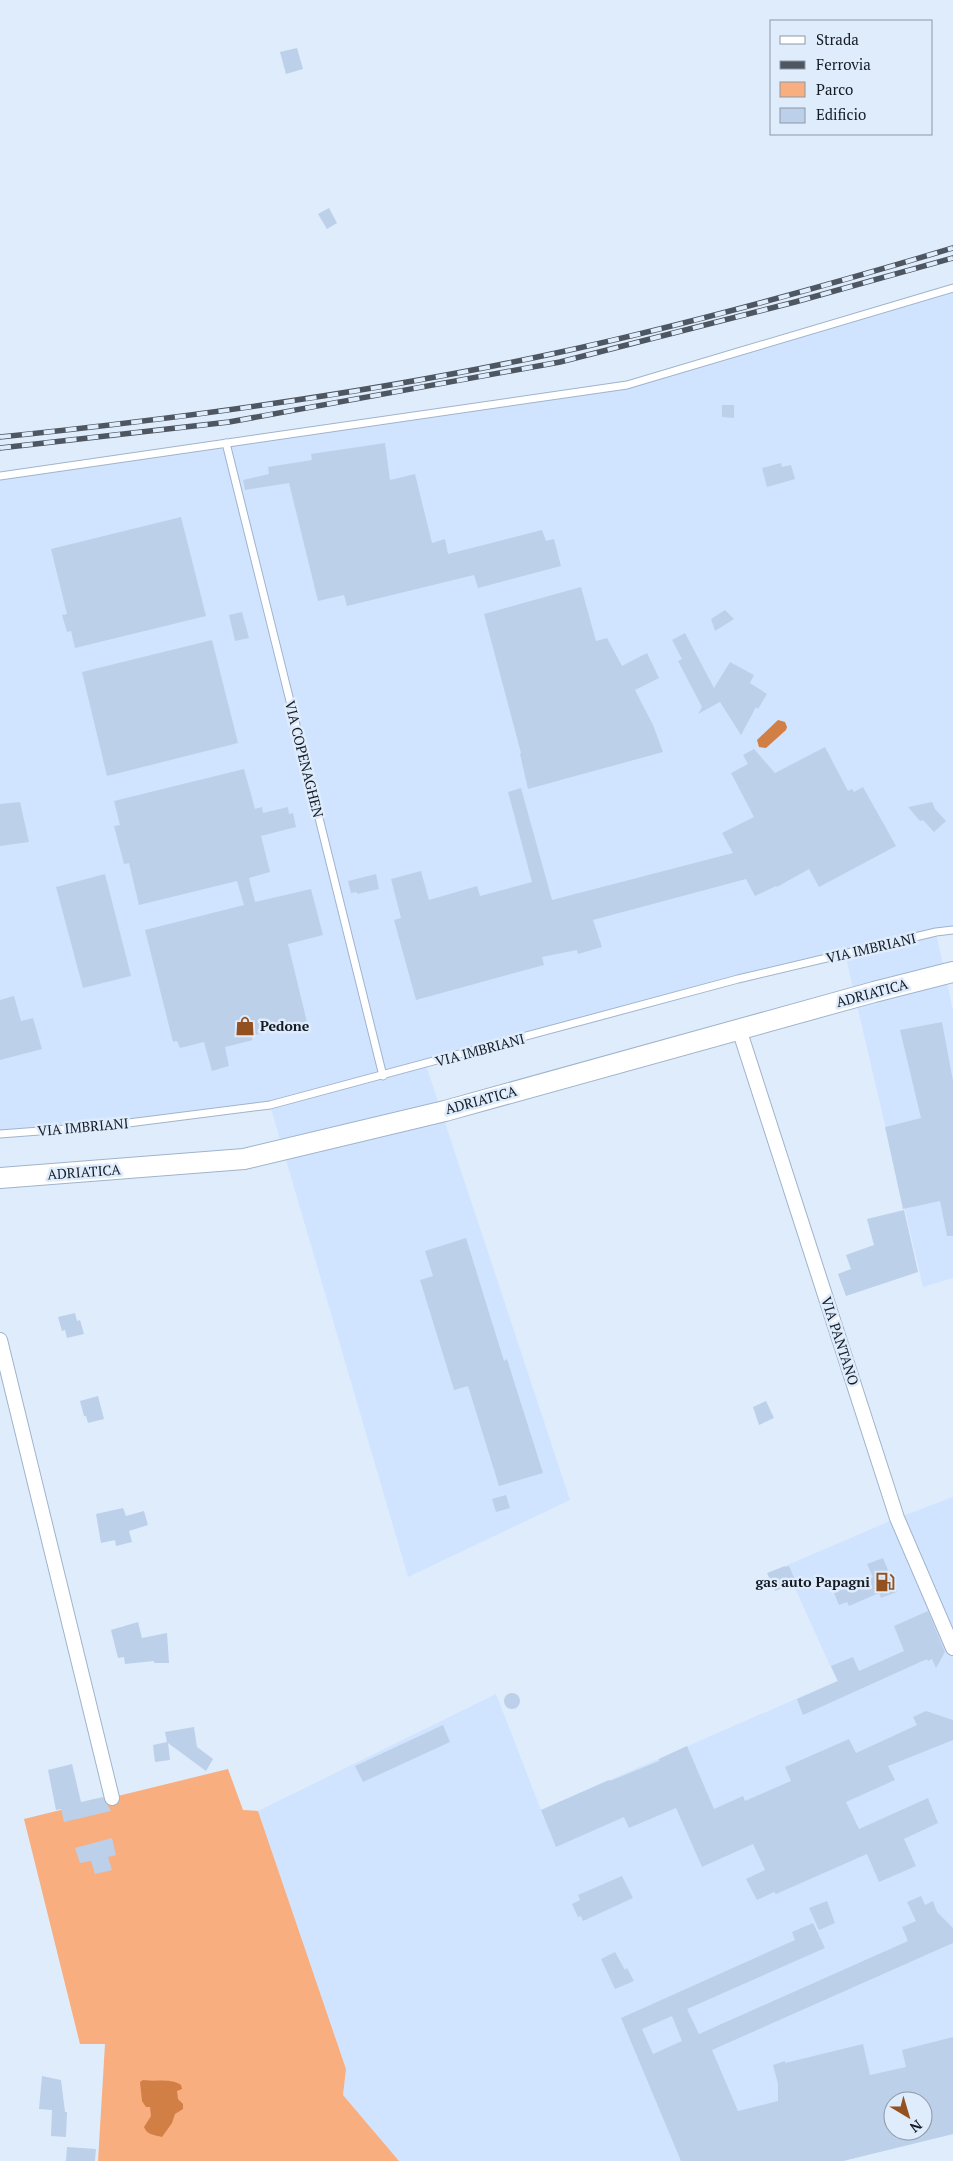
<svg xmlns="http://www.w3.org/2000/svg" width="953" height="2161" viewBox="0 0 953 2161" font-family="'PT Serif',serif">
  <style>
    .built { fill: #d0e4ff; fill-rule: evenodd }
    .green { fill: #f8ae7e }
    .water { fill: #d17f45 }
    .building { fill: #bcd0ea; fill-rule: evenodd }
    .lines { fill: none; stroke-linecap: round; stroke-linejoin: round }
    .lane-casing { stroke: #a0b3cc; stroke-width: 9 }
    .street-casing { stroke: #a0b3cc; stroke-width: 16 }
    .secondary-casing { stroke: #a0b3cc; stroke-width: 22 }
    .lane { stroke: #fff; stroke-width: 7 }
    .street { stroke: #fff; stroke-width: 14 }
    .secondary { stroke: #fff; stroke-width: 20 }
    .rail-casing { stroke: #4d5661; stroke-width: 5.5 }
    .rail { stroke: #dfecfc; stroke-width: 4; stroke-dasharray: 11; stroke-linecap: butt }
    .labels { text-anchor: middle; stroke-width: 5; stroke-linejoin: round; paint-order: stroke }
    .street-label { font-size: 14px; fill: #141b25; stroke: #dfecfc }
    .poi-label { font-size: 14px; font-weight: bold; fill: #141b25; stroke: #dfecfc; text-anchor: start }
  </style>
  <rect width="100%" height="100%" fill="#dfecfc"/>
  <g class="built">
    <polygon points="953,288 953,930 936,933 953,1010 953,1278 923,1287 845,954 426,1065 570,1500 408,1577 270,1105 0,1134 0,476 627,385"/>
    <path d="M953,1497V2134L843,2161H399L343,2095L346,2069L258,1811L496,1694L541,1810L837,1681L785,1566L897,1518ZM893,2101H923V2131H893Z"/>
  </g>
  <polygon class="green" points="228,1769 243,1810 258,1811 346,2069 343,2095 399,2161 98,2161 105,2044 80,2044 24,1819"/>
  <g class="water">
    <polygon points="778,720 785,722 787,727 786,730 766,748 759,747 757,740"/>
    <path d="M143,2080C157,2082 170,2078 181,2085L182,2089L177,2091L178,2099L183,2104V2109L175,2114L172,2123L162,2137C155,2135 147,2135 144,2127L151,2116L150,2107H146L142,2101L140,2082Z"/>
  </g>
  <g class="building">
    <polygon points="297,48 303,69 286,74 280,52"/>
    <polygon points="329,208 337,223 327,229 318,214"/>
    <polygon points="722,405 734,405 734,418 722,417"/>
    <polygon points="385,443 390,480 415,474 432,543 445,539 448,554 542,530 546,541 554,539 561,566 478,588 474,575 347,606 344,595 318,601 289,483 245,490 243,480 269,474 268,467 312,460 311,454"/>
    <polygon points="781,463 782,467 791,465 795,479 767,487 762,468"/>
    <polygon points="181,517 206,616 75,648 71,631 67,632 62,615 67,614 51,549"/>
    <polygon points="581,587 596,641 607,638 622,666 647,653 659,678 635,690 653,725 663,752 528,789 520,754 521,753 484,614"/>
    <polygon points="725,610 734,619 715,631 711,619"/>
    <polygon points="242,612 249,638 235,641 229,615"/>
    <polygon points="685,633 714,688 730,662 754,675 750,683 767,694 758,709 756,707 741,735 720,702 698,714 702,707 678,661 682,659 672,640"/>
    <polygon points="212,640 238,743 107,776 82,672"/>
    <polygon points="825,747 848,791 852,789 854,792 863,787 896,846 819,887 809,869 777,887 776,886 755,896 746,879 593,920 602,947 578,954 577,950 542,957 544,965 416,1000 394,920 401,918 391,879 421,871 429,900 477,886 480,896 532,882 508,792 521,788 552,900 733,853 722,833 754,817 731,773 748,764 743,755 754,749 775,773"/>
    <polygon points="244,769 255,809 262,807 263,813 288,807 289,814 293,813 296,827 261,836 270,872 249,878 255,902 311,889 323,935 288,944 307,1022 251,1036 253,1040 225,1047 229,1066 212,1071 204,1042 180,1048 177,1041 173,1042 145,930 244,905 237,881 139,905 129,863 124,864 114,826 120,825 114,801"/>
    <polygon points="20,802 29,842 0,846 0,804"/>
    <polygon points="932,802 935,809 946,821 934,832 923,820 920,821 908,807"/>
    <polygon points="105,874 131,976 83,988 56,887"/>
    <polygon points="376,874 379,889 357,894 357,892 351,893 348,881"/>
    <polygon points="14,996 21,1021 33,1018 42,1049 0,1060 0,1000"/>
    <polygon points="942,1022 953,1081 953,1236 947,1236 940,1201 903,1209 885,1127 921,1118 900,1030"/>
    <polygon points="904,1210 918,1272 846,1296 838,1274 851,1269 846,1255 874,1245 867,1219"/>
    <polygon points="466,1238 504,1361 507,1359 543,1473 499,1486 468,1386 454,1390 420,1280 433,1276 425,1251"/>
    <polygon points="75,1313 77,1321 80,1320 84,1334 67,1338 65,1330 62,1331 58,1317"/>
    <polygon points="98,1396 104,1419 88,1423 86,1416 84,1416 80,1401"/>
    <polygon points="766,1401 774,1418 759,1425 753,1407"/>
    <polygon points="506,1495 510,1508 496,1512 492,1499"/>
    <polygon points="123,1508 126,1516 144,1511 148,1525 129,1531 132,1542 116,1546 115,1540 101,1543 96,1514"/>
    <polygon points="883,1558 897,1592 881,1598 879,1593 849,1606 847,1602 839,1605 834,1593 873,1577 867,1564"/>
    <polygon points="785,1566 785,1567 789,1566 796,1582 775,1591 767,1573"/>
    <polygon points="928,1611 945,1652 936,1668 932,1659 928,1661 927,1659 803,1715 797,1699 838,1681 831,1666 853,1657 859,1671 904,1651 894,1626"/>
    <polygon points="138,1622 142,1638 167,1633 169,1663 154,1663 154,1661 125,1664 124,1657 118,1658 111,1630"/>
    <circle cx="512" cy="1701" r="8"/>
    <polygon points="926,1711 953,1720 953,1740 888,1766 895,1780 846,1802 859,1829 928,1798 938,1823 904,1839 916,1866 879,1882 867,1854 776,1894 774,1892 757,1900 746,1879 765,1870 753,1844 702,1867 676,1808 629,1828 624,1817 556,1847 541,1810 609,1780 610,1781 659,1761 659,1759 687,1746 714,1809 743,1796 745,1801 791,1781 785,1767 849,1739 856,1753 917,1725 913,1717"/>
    <polygon points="443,1725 450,1742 363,1782 355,1766"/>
    <polygon points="194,1727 197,1747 213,1759 206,1771 168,1743 170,1760 155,1762 153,1745 167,1742 165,1732"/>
    <polygon points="72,1764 81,1802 103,1797 111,1811 64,1822 61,1809 56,1810 48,1770"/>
    <polygon points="112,1838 116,1855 108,1857 112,1870 95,1874 91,1861 80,1863 75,1848"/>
    <polygon points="622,1876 633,1898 583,1921 581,1916 578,1917 572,1904 580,1900 578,1895"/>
    <path d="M921,1896L925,1905L933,1901L937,1912L953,1928V1943L712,2050L738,2111L778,2101V2084L773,2065L785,2061V2063L863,2044L870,2075L906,2067L902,2050L953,2037V2134L843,2161H681L621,2018L795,1940L792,1932L813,1923L825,1948L687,2009L699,2034L908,1941L902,1927L916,1921L907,1902ZM672,2016L682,2041L653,2054L642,2029ZM893,2101H923V2131H893Z"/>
    <polygon points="827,1901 835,1923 819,1930 809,1908"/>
    <polygon points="615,1952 625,1970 627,1968 634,1981 615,1989 601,1959"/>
    <polygon points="42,2076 61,2080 65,2112 67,2112 66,2137 51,2136 52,2110 39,2109"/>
    <polygon points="67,2147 96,2149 95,2161 66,2161"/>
  </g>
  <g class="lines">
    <defs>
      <g id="lane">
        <polyline points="226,443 383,1076"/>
        <polyline points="0,476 627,385 953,288"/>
        <polyline points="0,1134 105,1126 270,1105 738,979 936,932 953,930"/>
      </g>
      <g id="street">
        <polyline points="739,1029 897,1518 953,1648"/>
        <polyline points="0,1340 112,1798"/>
      </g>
      <polyline id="secondary" points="0,1178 244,1159 445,1111 874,992 953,972"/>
    </defs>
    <use href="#lane" class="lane-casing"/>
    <use href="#street" class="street-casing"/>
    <use href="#secondary" class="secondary-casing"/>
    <use href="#lane" class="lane"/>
    <use href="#street" class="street"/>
    <use href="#secondary" class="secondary"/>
    <defs>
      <g id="rail">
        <path d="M0,437C186,418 372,393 556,353C690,324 822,287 953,248"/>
        <polyline points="0,448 229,422 560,362 795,302 953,258"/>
      </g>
    </defs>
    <use href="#rail" class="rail-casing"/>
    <use href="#rail" class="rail"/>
  </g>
  <defs>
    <symbol id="shop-bare" viewBox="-9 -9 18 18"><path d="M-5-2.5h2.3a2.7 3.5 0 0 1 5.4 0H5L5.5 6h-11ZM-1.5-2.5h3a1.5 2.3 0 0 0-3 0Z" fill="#93511f" stroke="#dfecfc" stroke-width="2.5" paint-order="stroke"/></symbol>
    <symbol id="fuel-bare" viewBox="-9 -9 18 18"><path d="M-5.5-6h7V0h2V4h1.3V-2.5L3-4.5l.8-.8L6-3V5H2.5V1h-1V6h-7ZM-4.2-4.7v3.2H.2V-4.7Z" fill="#93511f" stroke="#dfecfc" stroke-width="2.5" paint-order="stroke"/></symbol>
  </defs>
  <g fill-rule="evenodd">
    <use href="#shop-bare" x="231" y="1012" width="28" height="28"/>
    <use href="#fuel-bare" x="871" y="1568" width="28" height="28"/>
  </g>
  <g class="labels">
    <g class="street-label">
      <text transform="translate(304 759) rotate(76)" y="5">VIA COPENAGHEN</text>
      <text transform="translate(871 948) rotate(-13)" y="5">VIA IMBRIANI</text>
      <text transform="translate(872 993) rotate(-15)" y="5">ADRIATICA</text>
      <text transform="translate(480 1050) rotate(-15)" y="5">VIA IMBRIANI</text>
      <text transform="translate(481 1100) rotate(-15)" y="5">ADRIATICA</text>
      <text transform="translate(83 1127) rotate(-5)" y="5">VIA IMBRIANI</text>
      <text transform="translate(84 1172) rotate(-4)" y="5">ADRIATICA</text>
      <text transform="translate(840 1341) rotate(72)" y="5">VIA PANTANO</text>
    </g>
    <g class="poi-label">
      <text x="260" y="1031">Pedone</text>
      <text x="870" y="1587" text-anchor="end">gas auto Papagni</text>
    </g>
  </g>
  <rect x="770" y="20" width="162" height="115" fill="#dfecfc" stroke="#8e98a6"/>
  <rect x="780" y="36" width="25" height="8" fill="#ffffff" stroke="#8e98a6"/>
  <text x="816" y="45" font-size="15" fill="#141b25">Strada</text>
  <rect x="780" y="61" width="25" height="8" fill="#4d5661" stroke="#8e98a6"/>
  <text x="816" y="70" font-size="15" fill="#141b25">Ferrovia</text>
  <rect x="780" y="82" width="25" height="15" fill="#f8ae7e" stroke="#8e98a6"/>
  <text x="816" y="95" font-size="15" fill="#141b25">Parco</text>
  <rect x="780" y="108" width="25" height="15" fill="#bcd0ea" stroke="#8e98a6"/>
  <text x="816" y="120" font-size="15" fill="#141b25">Edificio</text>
  <g transform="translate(908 2116) rotate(142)"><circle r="24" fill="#dfecfc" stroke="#8e98a6"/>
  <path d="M0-4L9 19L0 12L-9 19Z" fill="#93511f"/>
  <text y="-8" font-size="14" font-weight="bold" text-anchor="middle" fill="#141b25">N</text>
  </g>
</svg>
